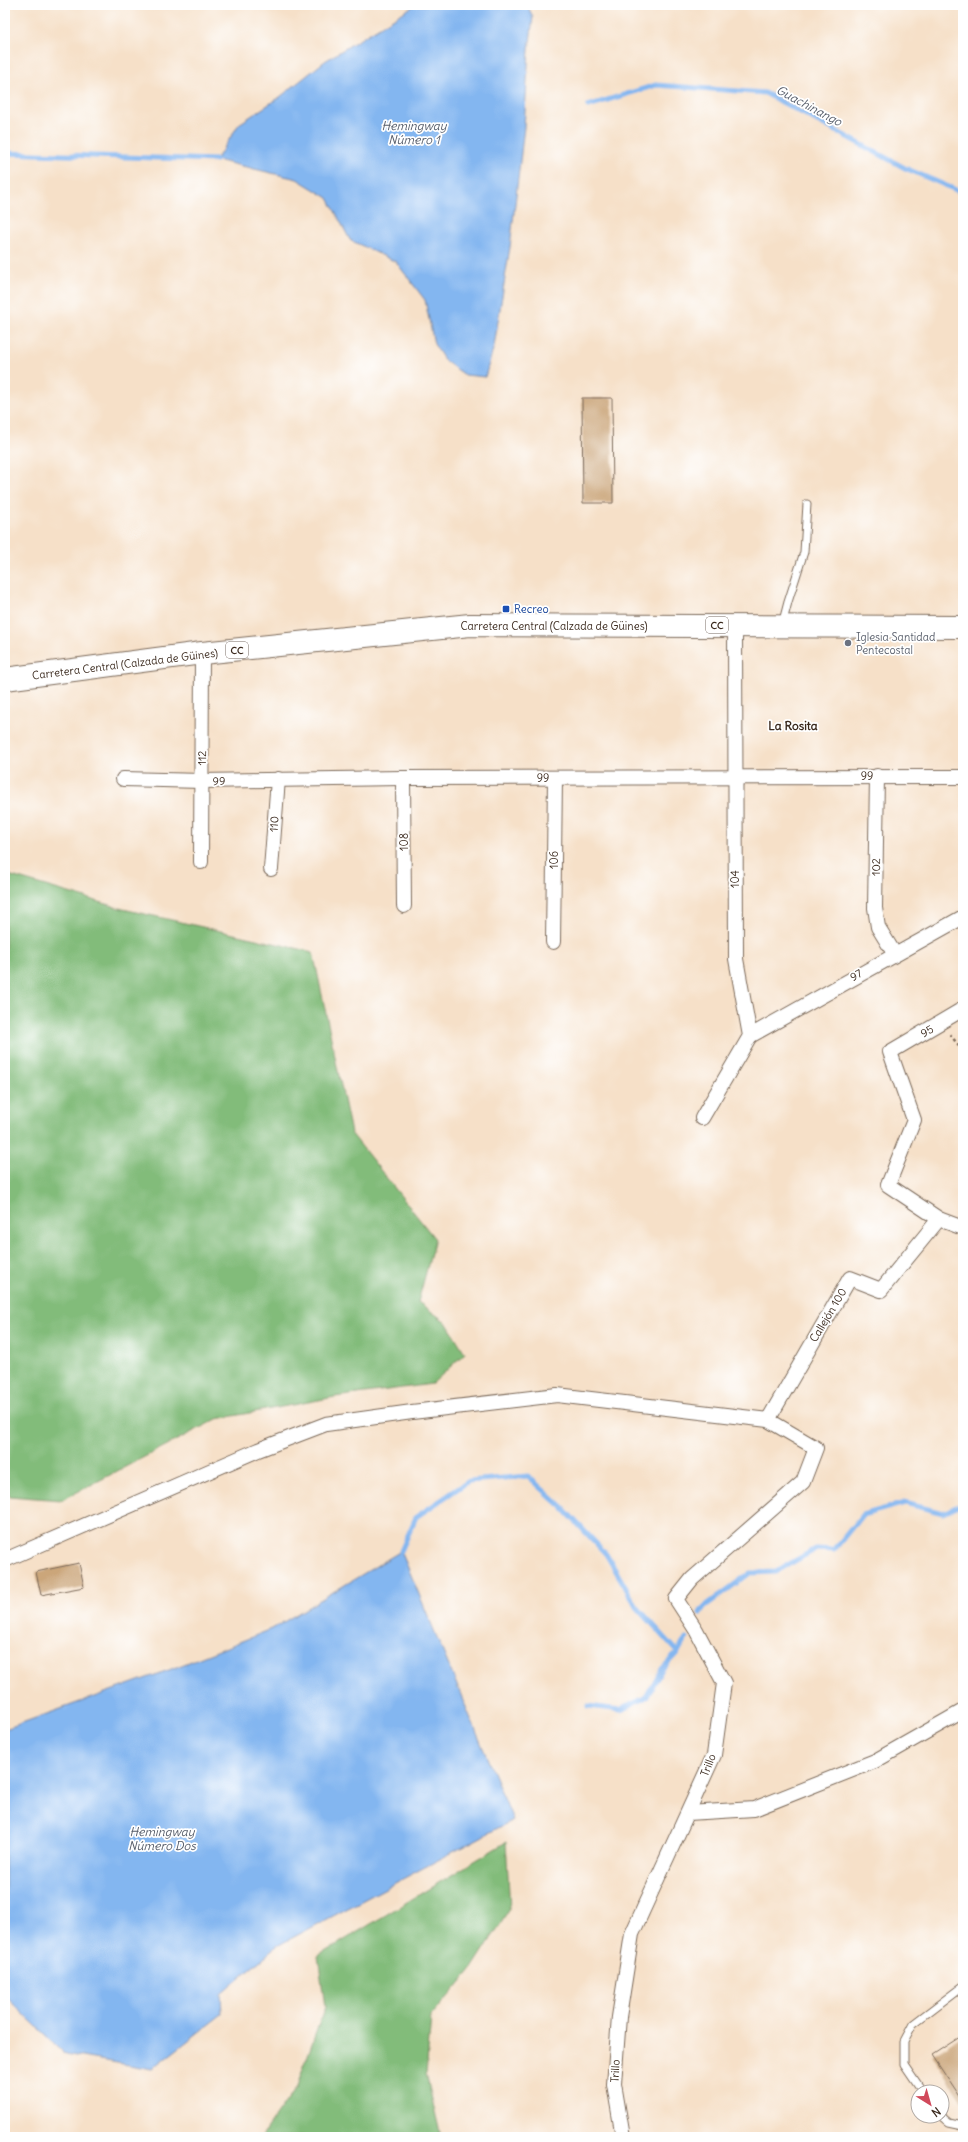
<svg xmlns="http://www.w3.org/2000/svg" width="968" height="2142" viewBox="0 0 968 2142" font-family="Delius,sans-serif">
  <style>
    .forest { fill: #82bc7a; stroke: #5e734c }
    .water { fill: #83b6f0; stroke: #5f7087 }
    .lines { fill: none; stroke-linecap: round; stroke-linejoin: round }
    .stream { stroke: #83b6f0; stroke-width: 5 }
    .building { fill: #cba67a }
    .lane-casing { stroke: #7c6a5a; stroke-width: 9 }
    .street-casing { stroke: #7c6a5a; stroke-width: 16 }
    .primary-casing { stroke: #7c6a5a; stroke-width: 24 }
    .path { stroke: #7c6a5a; stroke-width: 2.5; stroke-dasharray: 3 3; stroke-linecap: butt }
    .lane { stroke: #fff; stroke-width: 7 }
    .street { stroke: #fff; stroke-width: 14 }
    .primary { stroke: #fff; stroke-width: 22 }
    .transit-dot { fill: #1a4fb4; stroke: #fff; stroke-width: 1.5 }
    .worship-dot { fill: #6b7280; stroke: #fff; stroke-width: 1.5 }
    .labels { text-anchor: middle; stroke-width: 3.5; stroke-linejoin: round; paint-order: stroke }
    .shield { fill: #fff; stroke: #766a62; stroke-width: 1 }
    .shield-label { font-size: 10px; font-weight: bold; fill: #3b2a1e }
    .transit-label { font-size: 11px; fill: #164399; stroke: #fff; text-anchor: start }
    .street-label { font-size: 11px; fill: #3b2a1e; stroke: #fff }
    .worship-label { font-size: 11px; fill: #5b616d; stroke: #fff; text-anchor: start }
    .water-label { font-size: 12px; font-style: italic; fill: #545b68; stroke: #fff }
    .neighbourhood-label { font-size: 12px; font-weight: bold; fill: #3b2a1e; stroke: #fff }
  </style>
  <rect width="100%" height="100%" fill="#fff"/>
  <filter id="ink" filterUnits="userSpaceOnUse"><feTurbulence type="fractalNoise" baseFrequency=".025" numOctaves="2"/><feDisplacementMap in="SourceGraphic" scale="8" xChannelSelector="R" yChannelSelector="G"/><feConvolveMatrix kernelMatrix="1 2 1 2 8 2 1 2 1" color-interpolation-filters="sRGB"/></filter>
  <filter id="wash" filterUnits="userSpaceOnUse"><feTurbulence type="fractalNoise" baseFrequency=".012" numOctaves="4" result="noise"/><feDisplacementMap in="SourceGraphic" scale="16" xChannelSelector="R" yChannelSelector="G"/><feGaussianBlur stdDeviation="0.9" result="paint"/><feColorMatrix in="noise" values="0 0 0 0 0 0 0 0 0 0 0 0 0 0 0 0 0 1.4 0 .05"/><feComposite in="paint" operator="in"/></filter>
  <g filter="url(#wash)">
    <rect width="100%" height="100%" fill="#f6e0c8"/>
    <g class="forest">
      <polygon points="5,874 123,909 313,952 351,1133 435,1239 418,1302 446,1322 465,1353 432,1384 335,1397 217,1419 62,1500 9,1496 5,1481"/>
      <polygon points="506,1842 510,1909 471,1970 431,2017 426,2074 441,2137 261,2137 297,2086 325,2007 318,1956"/>
    </g>
    <g class="water">
      <polygon points="415,5 527,5 533,17 529,50 524,127 510,247 494,346 485,377 465,375 445,361 434,344 425,300 396,262 350,240 328,198 297,179 216,160 239,124 280,97 325,61"/>
      <polygon points="401,1551 513,1820 277,1946 221,1994 222,2014 152,2069 65,2054 5,1996 5,1729 169,1670 272,1629"/>
    </g>
    <g class="lines">
      <g class="stream">
        <polyline points="588,106 656,85 765,93 905,168 963,193"/>
        <polyline points="5,153 216,160"/>
        <polyline points="401,1551 416,1517 469,1481 528,1476 562,1507 606,1554 637,1607 678,1652"/>
        <polyline points="700,1613 704,1607 750,1573 775,1572 816,1549 834,1550 862,1515 905,1503 943,1513 963,1504"/>
        <polyline points="588,1706 621,1710 646,1697 662,1669 678,1652 686,1638"/>
      </g>
    </g>
    <g id="blocks">
      <g class="building">
        <polygon points="582,398 612,398 613,503 583,503"/>
        <polygon points="79,1563 84,1587 41,1595 36,1572"/>
        <polygon points="963,2035 963,2102 932,2055"/>
      </g>
    </g>
  </g>
  <g filter="url(#ink)">
    <use href="#blocks" fill-opacity="0" stroke="#7c6a5a" stroke-width="1"/>
    <g class="lines">
      <defs>
        <g id="lane">
          <polyline points="782,625 788,602 804,552 807,504"/>
          <polyline points="923,2092 904,2064 904,2041 913,2024 963,1986"/>
          <polyline points="942,2116 949,2122 963,2125"/>
        </g>
        <g id="street">
          <polyline points="877,776 875,908 878,927 894,953"/>
          <polyline points="403,778 404,906"/>
          <polyline points="123,779 202,781 403,778 963,777"/>
          <polyline points="201,862 202,653"/>
          <polyline points="271,869 278,779"/>
          <polyline points="553,942 555,778"/>
          <polyline points="963,1009 890,1052 914,1120 888,1185 939,1219 963,1228"/>
          <polyline points="750,1036 963,917"/>
          <polyline points="702,1118 750,1036 736,959 735,625"/>
          <polyline points="768,1420 850,1278 881,1290 939,1219"/>
          <polyline points="5,1560 258,1450 326,1424 412,1412 557,1395 768,1420 816,1448 803,1482 692,1579 676,1599 696,1630 724,1683 714,1755 632,1934 619,2017 614,2084 623,2137"/>
          <polyline points="688,1813 754,1809 875,1761 963,1711"/>
        </g>
        <polyline id="primary" points="5,679 202,653 470,625 963,627"/>
      </defs>
      <use href="#lane" class="lane-casing"/>
      <use href="#street" class="street-casing"/>
      <use href="#primary" class="primary-casing"/>
      <polyline class="path" points="950,1034 963,1052"/>
      <use href="#lane" class="lane"/>
      <use href="#street" class="street"/>
      <use href="#primary" class="primary"/>
    </g>
  </g>
  <rect class="transit-dot" x="502" y="605" width="8" height="8" rx="2"/>
  <circle class="worship-dot" cx="848" cy="643" r="4"/>
  <g class="labels">
    <g class="shield">
      <rect x="706" y="617" width="22" height="16" rx="3"/>
      <rect x="226" y="642" width="22" height="16" rx="3"/>
    </g>
    <g class="shield-label">
      <text x="717" y="629">CC</text>
      <text x="237" y="654">CC</text>
    </g>
    <g class="transit-label">
      <text x="514" y="613">Recreo</text>
    </g>
    <g class="street-label">
      <text x="554" y="630">Carretera Central (Calzada de Güines)</text>
      <text transform="translate(125 664) rotate(-7)" y="4">Carretera Central (Calzada de Güines)</text>
      <text transform="translate(202 758) rotate(-89)" y="4">112</text>
      <text x="867" y="780">99</text>
      <text x="543" y="782">99</text>
      <text transform="translate(219 781) rotate(-2)" y="4">99</text>
      <text transform="translate(274 824) rotate(-86)" y="4">110</text>
      <text transform="translate(404 842) rotate(-90)" y="4">108</text>
      <text transform="translate(554 860) rotate(-90)" y="4">106</text>
      <text transform="translate(876 867) rotate(-89)" y="4">102</text>
      <text transform="translate(735 879) rotate(-90)" y="4">104</text>
      <text transform="translate(856 975) rotate(-30)" y="4">97</text>
      <text transform="translate(927 1031) rotate(-30)" y="4">95</text>
      <text transform="translate(828 1315) rotate(-59)" y="4">Callejón 100</text>
      <text transform="translate(708 1765) rotate(-69)" y="4">Trillo</text>
      <text transform="translate(615 2071) rotate(-87)" y="4">Trillo</text>
    </g>
    <g class="worship-label">
      <text x="856" y="641">Iglesia Santidad<tspan x="856" dy="13">Pentecostal</tspan></text>
    </g>
    <g class="water-label">
      <text transform="translate(809 106) rotate(28)" y="4">Guachinango</text>
      <text x="414" y="130">Hemingway<tspan x="414" dy="14">Número 1</tspan></text>
      <text x="162" y="1836">Hemingway<tspan x="162" dy="14">Número Dos</tspan></text>
    </g>
    <g class="neighbourhood-label">
      <text x="793" y="730">La Rosita</text>
    </g>
  </g>
  <rect width="968" height="2142" fill="none" stroke="#fff" stroke-width="20"/>
  <g transform="translate(930 2104) rotate(143)"><circle r="19" fill="#ffffff" stroke="#b1aaa5"/>
  <path d="M0-3L7 15L0 10L-7 15Z" fill="#d1495b"/>
  <text y="-6" font-size="11" font-weight="bold" text-anchor="middle" fill="#3b2a1e">N</text>
  </g>
</svg>
